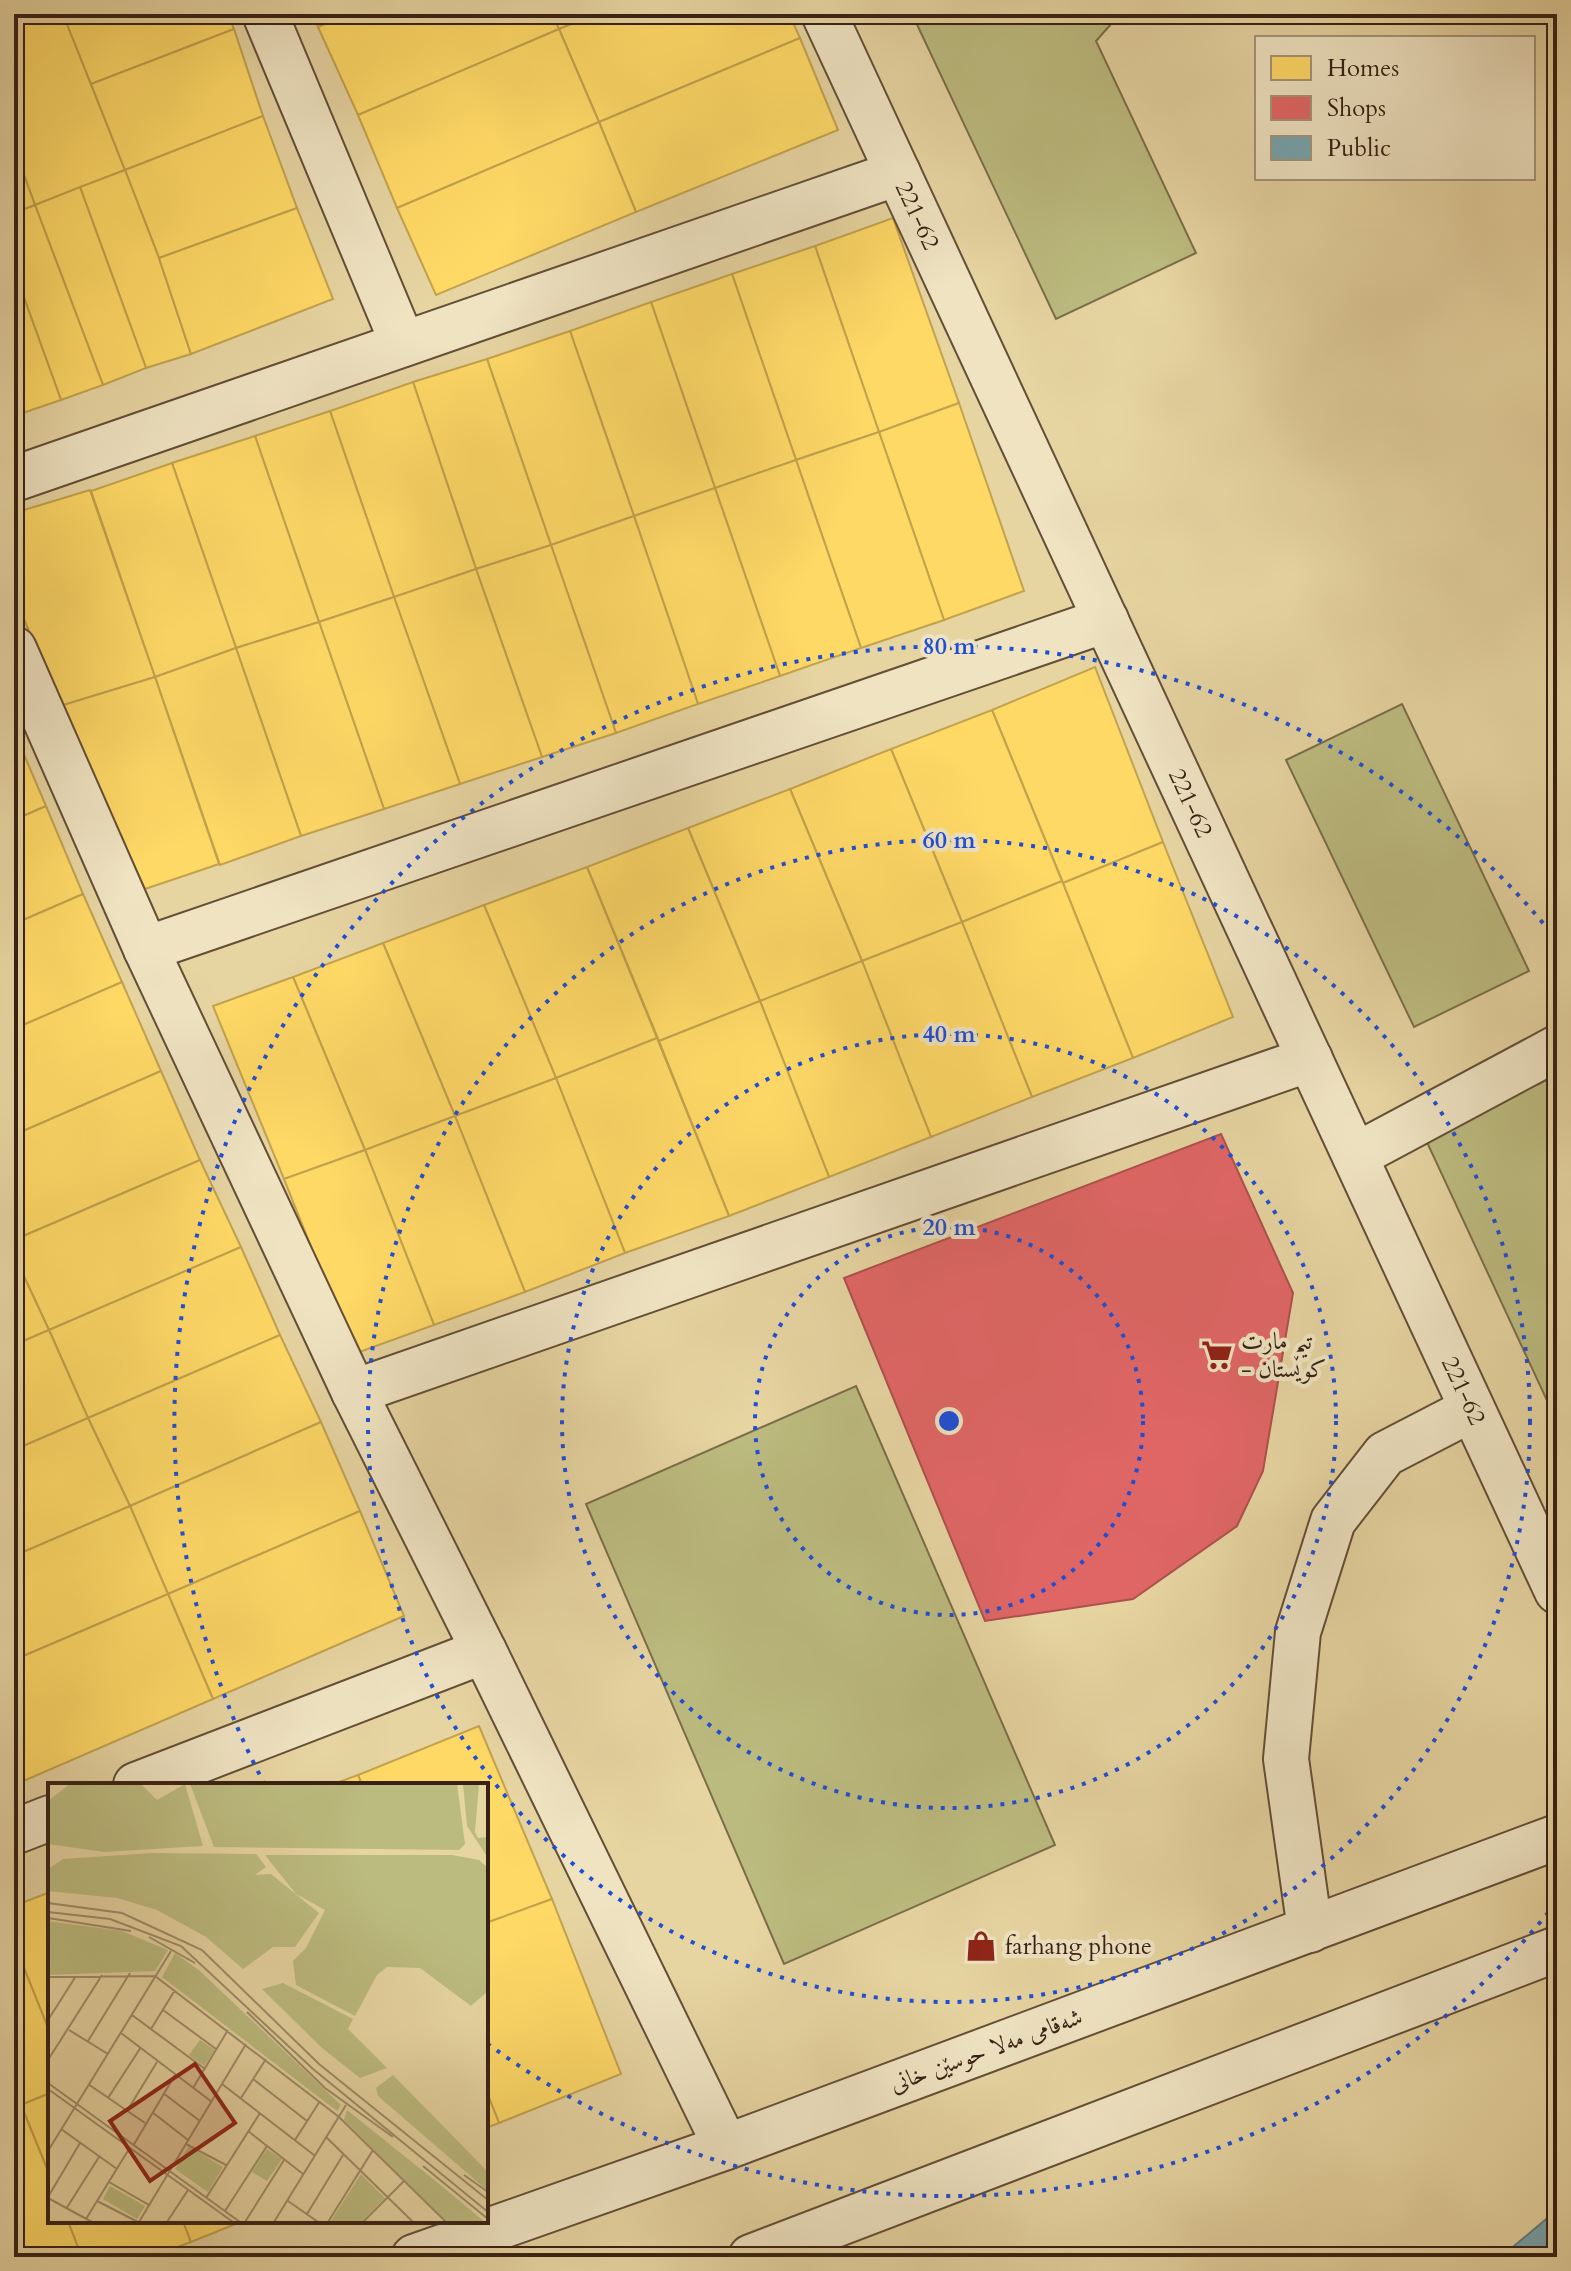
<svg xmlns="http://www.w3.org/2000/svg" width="1571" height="2271" viewBox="0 0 1571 2271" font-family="Cardo,Amiri,serif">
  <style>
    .green { fill: #bcbb7f; stroke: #7a6e4a; stroke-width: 2 }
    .homes { fill: #ffd966; stroke: #c3a24d; stroke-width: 2 }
    .shops { fill: #e06666; stroke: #ad514d; stroke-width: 2 }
    .public { fill: #76a5af; stroke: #637d80; stroke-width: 2 }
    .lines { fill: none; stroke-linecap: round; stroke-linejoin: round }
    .minor-casing { stroke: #634e37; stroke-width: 48 }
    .minor { stroke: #efe3c2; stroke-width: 44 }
    .ring { fill: none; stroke: #1d4ed8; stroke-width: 4; stroke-dasharray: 4 8 }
    .labels { text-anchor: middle; stroke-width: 8; stroke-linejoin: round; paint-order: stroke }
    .street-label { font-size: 24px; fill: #372114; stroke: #efe3c2 }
    .poi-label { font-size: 24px; fill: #372114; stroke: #efe3c2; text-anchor: start }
    .inset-road { fill: none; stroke: #a08c69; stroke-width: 2 }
    .view { fill: #8f2418; fill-opacity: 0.15; stroke: #8f2418; stroke-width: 4 }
    .inset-edge { fill: none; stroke: #372114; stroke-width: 4 }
    .centre { fill: #1d4ed8; stroke: #efe3c2; stroke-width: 4 }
    .ring-label { font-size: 24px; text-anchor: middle; font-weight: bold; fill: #1d4ed8; stroke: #efe3c2; stroke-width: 8; stroke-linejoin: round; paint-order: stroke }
  </style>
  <rect width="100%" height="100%" fill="#e6d4a1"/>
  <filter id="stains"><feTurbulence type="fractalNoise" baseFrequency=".0025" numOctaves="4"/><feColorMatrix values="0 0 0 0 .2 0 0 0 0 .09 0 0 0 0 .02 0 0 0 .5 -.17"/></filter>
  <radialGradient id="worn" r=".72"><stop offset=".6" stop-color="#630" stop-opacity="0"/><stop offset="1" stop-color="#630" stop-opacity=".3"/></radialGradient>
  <g class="green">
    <polygon points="912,14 1120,14 1096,41 1196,253 1056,319"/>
    <polygon points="1402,704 1529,971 1414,1027 1286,760"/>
    <polygon points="1557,1075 1557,1422 1425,1138"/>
    <polygon points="856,1386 1055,1845 784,1964 586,1504"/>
  </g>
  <g class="homes">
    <polygon points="14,14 63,14 125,170 35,205 14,148"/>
    <polygon points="63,14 228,14 234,29 91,84"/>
    <polygon points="312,14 349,14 318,27"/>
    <polygon points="349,14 552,14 559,29 358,115 318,27"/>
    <polygon points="552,14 596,14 559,29"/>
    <polygon points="596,14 789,14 800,38 599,122 559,29"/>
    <polygon points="234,29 263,116 125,170 91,84"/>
    <polygon points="559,29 599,122 397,208 358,115"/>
    <polygon points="800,38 838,130 636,212 599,122"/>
    <polygon points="263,116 297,208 159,258 125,170"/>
    <polygon points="599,122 636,212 436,295 397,208"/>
    <polygon points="14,148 35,205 14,213"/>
    <polygon points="125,170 159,258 191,354 146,368 80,187"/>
    <polygon points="80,187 146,368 103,385 35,205"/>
    <polygon points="35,205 103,385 61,400 14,270 14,213"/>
    <polygon points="297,208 333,299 191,354 159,258"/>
    <polygon points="893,218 959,403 879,432 815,246"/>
    <polygon points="815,246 879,432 796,460 732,274"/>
    <polygon points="14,270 61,400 14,416"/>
    <polygon points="732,274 796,460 715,488 651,302"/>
    <polygon points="651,302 715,488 634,516 570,331"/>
    <polygon points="570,331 634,516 551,545 487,359"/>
    <polygon points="487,359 551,545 476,569 413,382"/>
    <polygon points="413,382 476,569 394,597 330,411"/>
    <polygon points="959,403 1024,591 944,620 879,432"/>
    <polygon points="330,411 394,597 319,622 255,436"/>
    <polygon points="879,432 944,620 861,648 796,460"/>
    <polygon points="255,436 319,622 236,648 172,463"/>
    <polygon points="796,460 861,648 780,676 715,488"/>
    <polygon points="172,463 236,648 155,677 91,491"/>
    <polygon points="715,488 780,676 698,704 634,516"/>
    <polygon points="90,490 155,677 60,706 14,595 14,513"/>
    <polygon points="634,516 698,704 616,733 551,545"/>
    <polygon points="551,545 616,733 542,757 476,569"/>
    <polygon points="476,569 542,757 460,784 394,597"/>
    <polygon points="394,597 460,784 384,809 319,622"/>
    <polygon points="319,622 384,809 301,836 236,648"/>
    <polygon points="236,648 301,836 220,865 155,677"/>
    <polygon points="1095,667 1163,842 1063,883 992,710"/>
    <polygon points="155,677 219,864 145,889 60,706"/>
    <polygon points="992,710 1062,881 962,922 891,749"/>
    <polygon points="14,731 46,806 14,820"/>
    <polygon points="891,749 962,922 862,961 790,789"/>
    <polygon points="790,789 862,961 760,1001 688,828"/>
    <polygon points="46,806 83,894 14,924 14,820"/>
    <polygon points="688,828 760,1001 659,1041 587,867"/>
    <polygon points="1163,842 1233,1017 1133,1058 1063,883"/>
    <polygon points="587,867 657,1038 556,1078 484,905"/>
    <polygon points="1062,881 1133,1058 1032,1097 962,922"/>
    <polygon points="83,894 122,982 14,1029 14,924"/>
    <polygon points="484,905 556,1078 455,1116 383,943"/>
    <polygon points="962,922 1032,1097 931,1137 862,961"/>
    <polygon points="383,943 455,1116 365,1150 293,977"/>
    <polygon points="862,961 931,1137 829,1177 760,1001"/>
    <polygon points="293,977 365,1150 284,1179 213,1006"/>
    <polygon points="122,982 161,1071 14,1135 14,1029"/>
    <polygon points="760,1001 829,1177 729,1216 659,1041"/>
    <polygon points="657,1038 729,1216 625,1253 556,1078"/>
    <polygon points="161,1071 200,1160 14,1240 14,1135"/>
    <polygon points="556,1078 625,1253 525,1292 455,1116"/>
    <polygon points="455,1116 525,1292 434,1325 365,1150"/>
    <polygon points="365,1150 434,1325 354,1354 284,1179"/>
    <polygon points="200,1160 241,1247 49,1330 14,1255 14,1240"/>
    <polygon points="241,1247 280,1335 88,1418 49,1330"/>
    <polygon points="14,1255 49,1330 14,1345"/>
    <polygon points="49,1330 88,1418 14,1450 14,1345"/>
    <polygon points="280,1335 321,1422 130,1506 88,1418"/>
    <polygon points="88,1418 130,1506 14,1556 14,1450"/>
    <polygon points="321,1422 360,1511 168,1594 130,1506"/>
    <polygon points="130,1506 168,1594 14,1660 14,1556"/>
    <polygon points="360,1511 404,1616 213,1699 168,1594"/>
    <polygon points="168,1594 213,1699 21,1782 14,1765 14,1660"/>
    <polygon points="479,1726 552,1899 486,1923 486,1785 362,1785 358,1775"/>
    <polygon points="358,1775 362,1785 331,1785"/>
    <polygon points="50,1892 50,2033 14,1943 14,1906"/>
    <polygon points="552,1899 621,2074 499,2123 486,2090 486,1923"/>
    <polygon points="14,1943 50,2033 50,2093 21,2105 14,2086"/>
    <polygon points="486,2090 499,2123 486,2128"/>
    <polygon points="50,2093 50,2176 21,2105"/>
    <polygon points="21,2105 50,2176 50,2221 68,2221 82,2257 14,2257 14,2108"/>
    <polygon points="68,2221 183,2221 191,2242 151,2257 82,2257"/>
    <polygon points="183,2221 243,2221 191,2242"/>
  </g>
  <polygon class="shops" points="1221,1134 1293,1293 1263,1471 1237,1526 1133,1599 985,1621 844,1278"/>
  <polygon class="public" points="1557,2210 1557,2257 1501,2257"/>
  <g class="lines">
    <defs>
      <g id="minor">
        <polyline points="265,14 403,344"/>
        <path id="s1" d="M824,14L1557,1591"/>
        <polyline points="14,479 898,173"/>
        <polyline points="14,649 146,949 354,1392 484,1651 726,2147"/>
        <polyline points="146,949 1106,620"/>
        <polyline points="1355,1156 1557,1048"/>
        <polyline points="354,1392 1310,1059"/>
        <polyline points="136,1785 484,1651"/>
        <polyline points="14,1832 50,1818"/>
        <polyline points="1310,1930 1286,1759 1298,1632 1333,1521 1385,1454 1472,1409"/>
        <polyline points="414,2257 726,2147 1557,1837"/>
        <polyline points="751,2257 1557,1949"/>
      </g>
    </defs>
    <use href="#minor" class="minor-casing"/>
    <use href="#minor" class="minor"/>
  </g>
  <g class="ring">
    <circle cx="949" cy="1421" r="194"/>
    <circle cx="949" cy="1421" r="387"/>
    <circle cx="949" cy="1421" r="581"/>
    <path d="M1556 1903A775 775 0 0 1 488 2044M265 1785A775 775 0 0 1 1556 939"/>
  </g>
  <defs>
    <symbol id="supermarket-bare" viewBox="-9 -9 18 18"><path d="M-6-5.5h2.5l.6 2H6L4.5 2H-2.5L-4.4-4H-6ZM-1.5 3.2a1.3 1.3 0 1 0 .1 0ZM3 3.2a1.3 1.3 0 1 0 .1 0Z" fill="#8f2418" stroke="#efe3c2" stroke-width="2.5" paint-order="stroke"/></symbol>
    <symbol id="shop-bare" viewBox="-9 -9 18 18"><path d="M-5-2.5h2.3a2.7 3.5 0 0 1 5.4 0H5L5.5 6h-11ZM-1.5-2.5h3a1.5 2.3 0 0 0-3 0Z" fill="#8f2418" stroke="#efe3c2" stroke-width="2.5" paint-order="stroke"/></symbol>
  </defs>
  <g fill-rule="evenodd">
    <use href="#supermarket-bare" x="1195" y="1333" width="44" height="44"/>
    <use href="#shop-bare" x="959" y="1924" width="44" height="44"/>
  </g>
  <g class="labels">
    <g class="street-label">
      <text dy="8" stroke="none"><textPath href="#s1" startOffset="222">221-62</textPath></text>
      <text dy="8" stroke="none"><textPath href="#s1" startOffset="870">221-62</textPath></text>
      <text dy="8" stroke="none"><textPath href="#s1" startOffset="1518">221-62</textPath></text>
      <text transform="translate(986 2050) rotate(-20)" y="8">شەقامی مەلا حوسێن خانی</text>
    </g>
    <g class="poi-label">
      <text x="1241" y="1349">تیم مارت<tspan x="1241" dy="28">- کوێستان</tspan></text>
      <text x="1005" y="1954">farhang phone</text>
    </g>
  </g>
  <g transform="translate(48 1783)">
    <rect width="440" height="440" fill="#e6d4a1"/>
    <path d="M22,1H93L109,17L137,1L155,63L56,69L0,61V18ZM142,1H409L417,61L411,67L166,64ZM415,1H431L427,49L430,55L440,54V75L419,43ZM104,70L208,71L218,84L207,92L223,91L271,130L247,164H225L195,186L158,154L109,127L69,115L0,108V86L15,76ZM217,72H404L431,77L440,85V208L423,223L372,185L339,184L329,192L307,233L248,202L245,178L258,165L277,127L248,111ZM0,138L74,148L120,167L107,188L0,192ZM127,170L152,188L293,322L289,328L114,194ZM235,200L305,236L300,246L339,285L312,295L274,265L214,206ZM152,257L167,267L156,283L141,272ZM345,292L440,389V408L330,313L328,305ZM299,327L390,400L437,439H398L296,337ZM141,363L175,384L160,409L127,386ZM219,366L234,376L219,398L204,389ZM313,391L337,415L313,439H282ZM62,403L97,423L89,436L55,416Z" fill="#bcbb7f"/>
    <path class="inset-road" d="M0,120L74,130L154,167L271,281L440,417M0,129L62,136L133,163L265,286L440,429M0,135L83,148M101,154L147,180M0,194L107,193L291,334L398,439M115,227L168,266M199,229L277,305L345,354M84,232L157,286M0,237L28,193M103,246L127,207M21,247L60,271M73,250L164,319M40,258L82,190M0,277L54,192M205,296L259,338M0,300L192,439M40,301L97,340M174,301L266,372M145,305L180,247M0,306L185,439M115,310L152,338M60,315L93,264M193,315L218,276M79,328L109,279M104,329L140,357M13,346L69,386M200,348L255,391M278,354L365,439M247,357L272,318M138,361L178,382M85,363L127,292M0,368L123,168M375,383L440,436M416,392L440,409M61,399L101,422M0,414L32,360M0,415L44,439M158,415L212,330M49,418L90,439M240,418L270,439M18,426L51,374M177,428L219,363M259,431L295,372M38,436L81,366M91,439L198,261M119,439L140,407M197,439L236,377M226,439L298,322M280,439L325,367M315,439L356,398"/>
    <path class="view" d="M147,281L187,340L102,398L62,338Z"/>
    <rect width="440" height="440" class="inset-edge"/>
  </g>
  <circle cx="949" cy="1421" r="12" class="centre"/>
  <g class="ring-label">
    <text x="949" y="654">80 m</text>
    <text x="949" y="848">60 m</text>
    <text x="949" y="1042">40 m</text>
    <text x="949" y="1235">20 m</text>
  </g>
  <rect width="1571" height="2271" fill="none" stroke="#e6d4a1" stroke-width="48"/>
  <rect x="16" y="16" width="1539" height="2239" fill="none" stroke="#372114" stroke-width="4"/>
  <rect x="24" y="24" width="1523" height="2223" fill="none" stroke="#372114" stroke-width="2"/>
  <rect x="1255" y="36" width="280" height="144" fill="#efe3c2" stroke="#a5957c" stroke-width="2"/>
  <rect x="1271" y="56" width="40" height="24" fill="#ffd966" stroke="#a5957c" stroke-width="2"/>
  <text x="1327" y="76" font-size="24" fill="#372114">Homes</text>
  <rect x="1271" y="96" width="40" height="24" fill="#e06666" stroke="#a5957c" stroke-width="2"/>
  <text x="1327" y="116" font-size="24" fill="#372114">Shops</text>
  <rect x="1271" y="136" width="40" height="24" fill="#76a5af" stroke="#a5957c" stroke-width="2"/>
  <text x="1327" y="156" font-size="24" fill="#372114">Public</text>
  <rect width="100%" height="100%" filter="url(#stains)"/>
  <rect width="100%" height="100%" fill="url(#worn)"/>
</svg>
